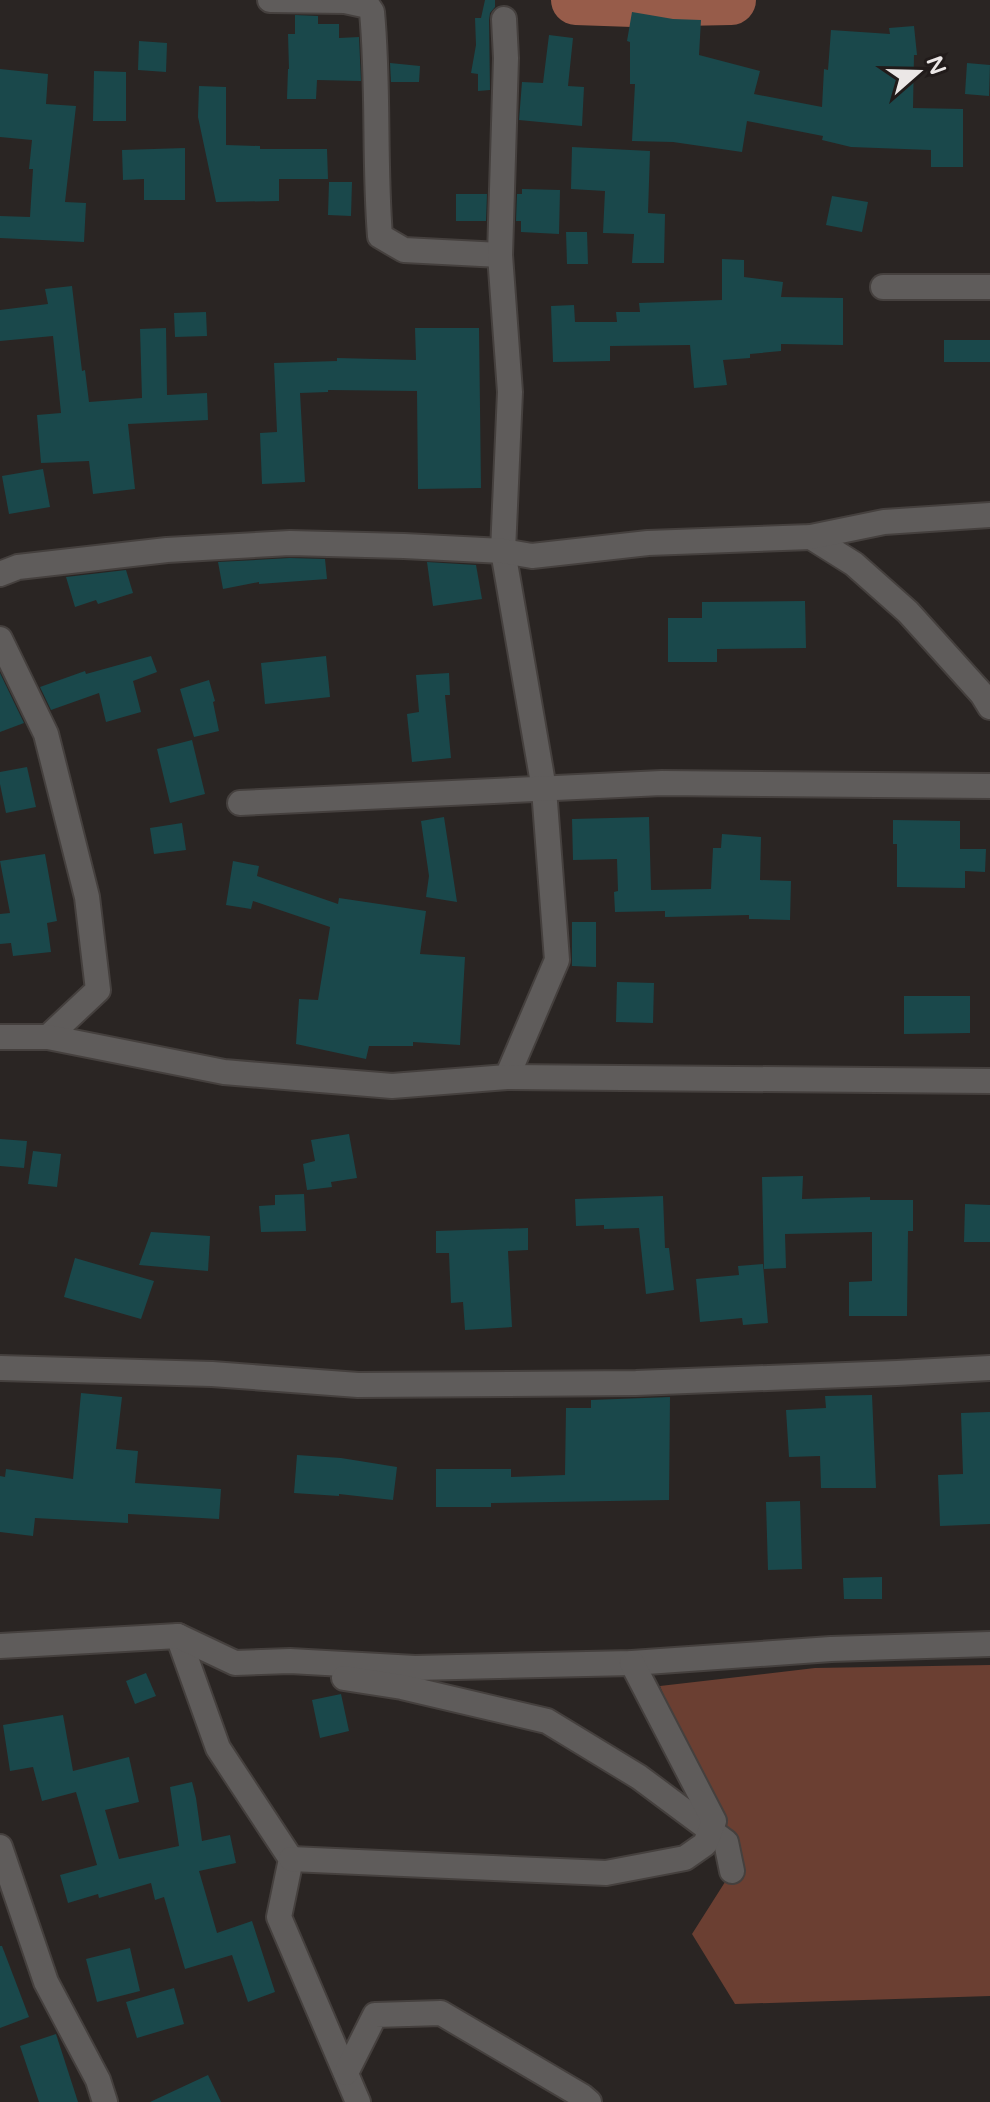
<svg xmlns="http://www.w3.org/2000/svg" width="990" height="2102" viewBox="0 0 990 2102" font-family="'Varela Round',sans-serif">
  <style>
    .green { fill: #6b3f32 }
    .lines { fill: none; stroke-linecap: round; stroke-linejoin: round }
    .river { stroke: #975c4a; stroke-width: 50 }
    .building { fill: #1a484b }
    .minor-casing { stroke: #45403e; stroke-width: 28 }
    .minor { stroke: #5f5c5b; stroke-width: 24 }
  </style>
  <rect width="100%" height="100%" fill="#2a2523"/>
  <polygon class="green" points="990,1665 990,1996 735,2004 692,1934 732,1871 660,1686 815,1668"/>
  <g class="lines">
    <polyline class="river" points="576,0 633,2 731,0"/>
  </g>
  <g class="building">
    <polygon points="485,0 495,0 495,7 490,13 489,20 490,90 478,91 478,74 471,73 476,45 475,18 481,18"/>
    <polygon points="632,12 673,19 701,20 699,55 760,71 754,94 822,107 824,69 828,70 831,30 890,34 889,28 914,26 917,55 914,55 913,108 963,109 963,167 931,167 931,150 851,147 822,140 823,136 747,121 742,152 673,142 632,141 635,84 630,84 630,42 627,41"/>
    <polygon points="295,15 318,16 318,24 339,24 339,38 359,37 361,81 317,80 316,99 287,99 288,69 289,69 288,34 295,34"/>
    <polygon points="549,35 573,38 568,86 584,87 582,126 519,120 522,82 543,83"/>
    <polygon points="139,41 167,43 166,72 138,70"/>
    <polygon points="390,63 420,66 419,82 391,82"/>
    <polygon points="967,63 990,65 989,96 965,94"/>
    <polygon points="0,69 48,74 46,104 76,106 65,202 86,203 84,242 0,238 0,216 30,217 33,169 29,169 32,140 0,137"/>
    <polygon points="94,71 126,72 126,121 93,121"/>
    <polygon points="199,86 226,87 226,145 260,146 260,149 327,149 328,179 279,179 279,201 216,202 198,117"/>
    <polygon points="572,147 650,151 648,213 665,214 664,263 632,263 634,234 603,233 605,191 571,189"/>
    <polygon points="185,148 185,200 144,200 144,179 123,180 122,150"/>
    <polygon points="329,182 352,182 351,216 328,215"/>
    <polygon points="522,189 560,190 559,234 521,232 521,221 516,221 517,194 522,194"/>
    <polygon points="456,194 487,194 486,221 456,221"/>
    <polygon points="832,196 868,202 862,232 826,225"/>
    <polygon points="566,232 587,232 588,264 567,264"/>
    <polygon points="722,259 744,260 744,277 783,282 781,297 843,298 843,345 781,344 781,351 750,354 750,358 723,360 727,385 694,388 690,345 610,346 610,361 553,362 551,306 574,305 575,322 617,322 616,312 640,312 639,303 722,300"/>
    <polygon points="72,286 82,371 85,370 89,402 142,398 140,329 166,328 167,395 207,393 208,420 128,424 135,489 93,494 89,461 41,463 37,415 61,413 53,336 0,341 0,310 48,304 45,289"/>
    <polygon points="206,312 207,336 175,337 174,313"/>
    <polygon points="415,328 479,328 481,488 418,489 417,391 328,390 328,392 300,393 305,482 262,484 260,433 277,432 274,363 337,361 337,358 416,360"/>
    <rect x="944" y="340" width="46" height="22"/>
    <polygon points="43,469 50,507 9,514 2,476"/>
    <polygon points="290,558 325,559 327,579 259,584 259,582 223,589 218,562"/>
    <polygon points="427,562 476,565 482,599 433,606"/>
    <polygon points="126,570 133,593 98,604 96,600 75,607 66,577"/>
    <polygon points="805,601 806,648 717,649 717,662 668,662 668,618 702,618 702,602"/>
    <polygon points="151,656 157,672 133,681 141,712 106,722 99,693 51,710 40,687 85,671 86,674"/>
    <polygon points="326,656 330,697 265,704 261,663"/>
    <polygon points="0,673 24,723 0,732"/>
    <polygon points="449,673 450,695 445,695 451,758 412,762 407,714 419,712 416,675"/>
    <polygon points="209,680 215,701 213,702 219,731 194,737 180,689"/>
    <polygon points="192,740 205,794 170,803 157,749"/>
    <polygon points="27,767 36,807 6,813 0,784 0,772"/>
    <polygon points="444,817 457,902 426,897 429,876 421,821"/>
    <polygon points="649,817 651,890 711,889 713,848 721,848 722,834 761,837 760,880 791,881 790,920 749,919 749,915 665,917 665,911 615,912 614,892 618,891 617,859 573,860 572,819"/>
    <polygon points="893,820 960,821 960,849 986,849 985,872 965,871 965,888 897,887 897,844 893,844"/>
    <polygon points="182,823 186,850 154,854 150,828"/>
    <polygon points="45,854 57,921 47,923 51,952 13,956 11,943 0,944 0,914 10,913 0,861"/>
    <polygon points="233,861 259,866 257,876 338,904 339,898 426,911 420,954 465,957 460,1045 413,1042 413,1046 369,1046 366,1059 296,1044 299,999 318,1000 330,927 253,901 251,909 226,905"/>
    <polygon points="572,922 596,922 596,967 572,966"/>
    <polygon points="617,982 654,983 653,1023 616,1022"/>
    <polygon points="904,996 970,996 970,1033 904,1034"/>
    <polygon points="349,1134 357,1178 331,1182 332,1187 307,1190 303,1164 315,1161 311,1140"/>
    <polygon points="0,1139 27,1141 24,1168 0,1166"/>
    <polygon points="33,1151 61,1154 57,1187 28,1184"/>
    <polygon points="803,1176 802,1199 870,1197 870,1200 913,1200 913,1231 908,1231 907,1316 849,1316 849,1282 872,1281 872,1232 785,1234 786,1268 764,1269 762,1177"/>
    <polygon points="304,1194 306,1231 261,1232 259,1206 275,1205 275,1195"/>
    <polygon points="663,1196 665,1248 669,1248 674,1290 646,1294 639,1228 604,1229 604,1225 576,1226 575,1199"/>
    <polygon points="965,1204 990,1205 990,1242 964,1242"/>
    <polygon points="528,1228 528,1250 508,1251 512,1327 465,1330 463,1302 451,1303 449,1253 436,1253 436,1231"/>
    <polygon points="151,1232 210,1236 208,1271 139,1265"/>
    <polygon points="75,1258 154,1281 141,1319 64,1297"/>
    <polygon points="763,1264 768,1323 743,1325 742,1318 700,1322 696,1279 739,1275 738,1266"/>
    <polygon points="81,1393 122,1397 116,1449 138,1451 135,1483 221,1489 219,1519 128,1514 128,1523 35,1518 33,1536 0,1532 0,1476 5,1477 6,1469 73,1479"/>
    <polygon points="872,1395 876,1488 821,1488 820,1456 789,1457 786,1410 826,1408 825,1396"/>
    <polygon points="670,1397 669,1500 491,1503 491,1507 436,1507 436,1469 511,1469 511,1477 565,1475 566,1408 591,1408 591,1400"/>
    <polygon points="990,1412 990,1524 940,1526 938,1475 963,1474 961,1413"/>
    <polygon points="297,1455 341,1458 397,1467 393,1500 339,1494 339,1496 294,1493"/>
    <polygon points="800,1501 802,1569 768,1570 766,1502"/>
    <polygon points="882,1577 882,1599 844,1599 843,1578"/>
    <polygon points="146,1673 156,1696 135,1704 126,1681"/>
    <polygon points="341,1694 349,1731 320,1738 312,1700"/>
    <polygon points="63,1715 73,1771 129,1757 139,1802 105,1810 119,1859 179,1846 170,1787 192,1782 196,1798 202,1841 230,1835 236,1863 199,1871 217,1933 252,1921 275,1992 248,2002 232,1955 185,1969 164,1897 155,1900 151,1883 99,1898 98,1894 68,1903 60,1875 97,1865 76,1792 42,1801 33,1767 10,1771 3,1725"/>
    <polygon points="0,1946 2,1946 29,2017 0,2028"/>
    <polygon points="130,1948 140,1991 97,2002 86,1959"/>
    <polygon points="174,1988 184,2024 137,2038 126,2002"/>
    <polygon points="56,2034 78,2102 39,2102 20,2046"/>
    <polygon points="208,2075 221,2102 150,2102"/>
  </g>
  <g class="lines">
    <defs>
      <g id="minor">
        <path d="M270,0L345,1L368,6L372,12C379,87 374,162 380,236L404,250L500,255"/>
        <polyline points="504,19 506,58 500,255 510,392 503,551 544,789 557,960 507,1077"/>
        <polyline points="883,287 990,287"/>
        <polyline points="811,537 854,564 908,612 982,694 990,707"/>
        <polyline points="0,574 18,567 167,550 290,543 404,546 503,551 532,556 648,543 811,537 884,522 990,515"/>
        <polyline points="0,639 46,734 87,897 98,990 48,1037"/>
        <polyline points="240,803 662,783 990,786"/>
        <polyline points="0,1037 48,1037 224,1072 392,1086 507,1077 990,1081"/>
        <polyline points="0,1368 212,1374 358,1385 636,1383 897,1373 990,1368"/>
        <polyline points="178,1636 218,1748 291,1859 279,1917 358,2102"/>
        <polyline points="0,1646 178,1636 235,1663 290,1661 415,1668 632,1663 831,1649 990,1644"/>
        <polyline points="344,1678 402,1687 547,1721 639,1777 726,1842 732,1871"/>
        <polyline points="0,1847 46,1982 98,2080 105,2102"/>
        <polyline points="291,1859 606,1873 685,1858 705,1844 714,1821 632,1663"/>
        <polyline points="346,2073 375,2015 441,2013 582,2096 589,2102"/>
      </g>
    </defs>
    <use href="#minor" class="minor-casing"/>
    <use href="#minor" class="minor"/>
  </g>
  <g transform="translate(918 72) rotate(70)" stroke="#211b1a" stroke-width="6" paint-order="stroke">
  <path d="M0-6L14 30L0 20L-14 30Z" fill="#ebe7e6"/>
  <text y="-12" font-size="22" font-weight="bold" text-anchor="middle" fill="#ebe7e6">N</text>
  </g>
</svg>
